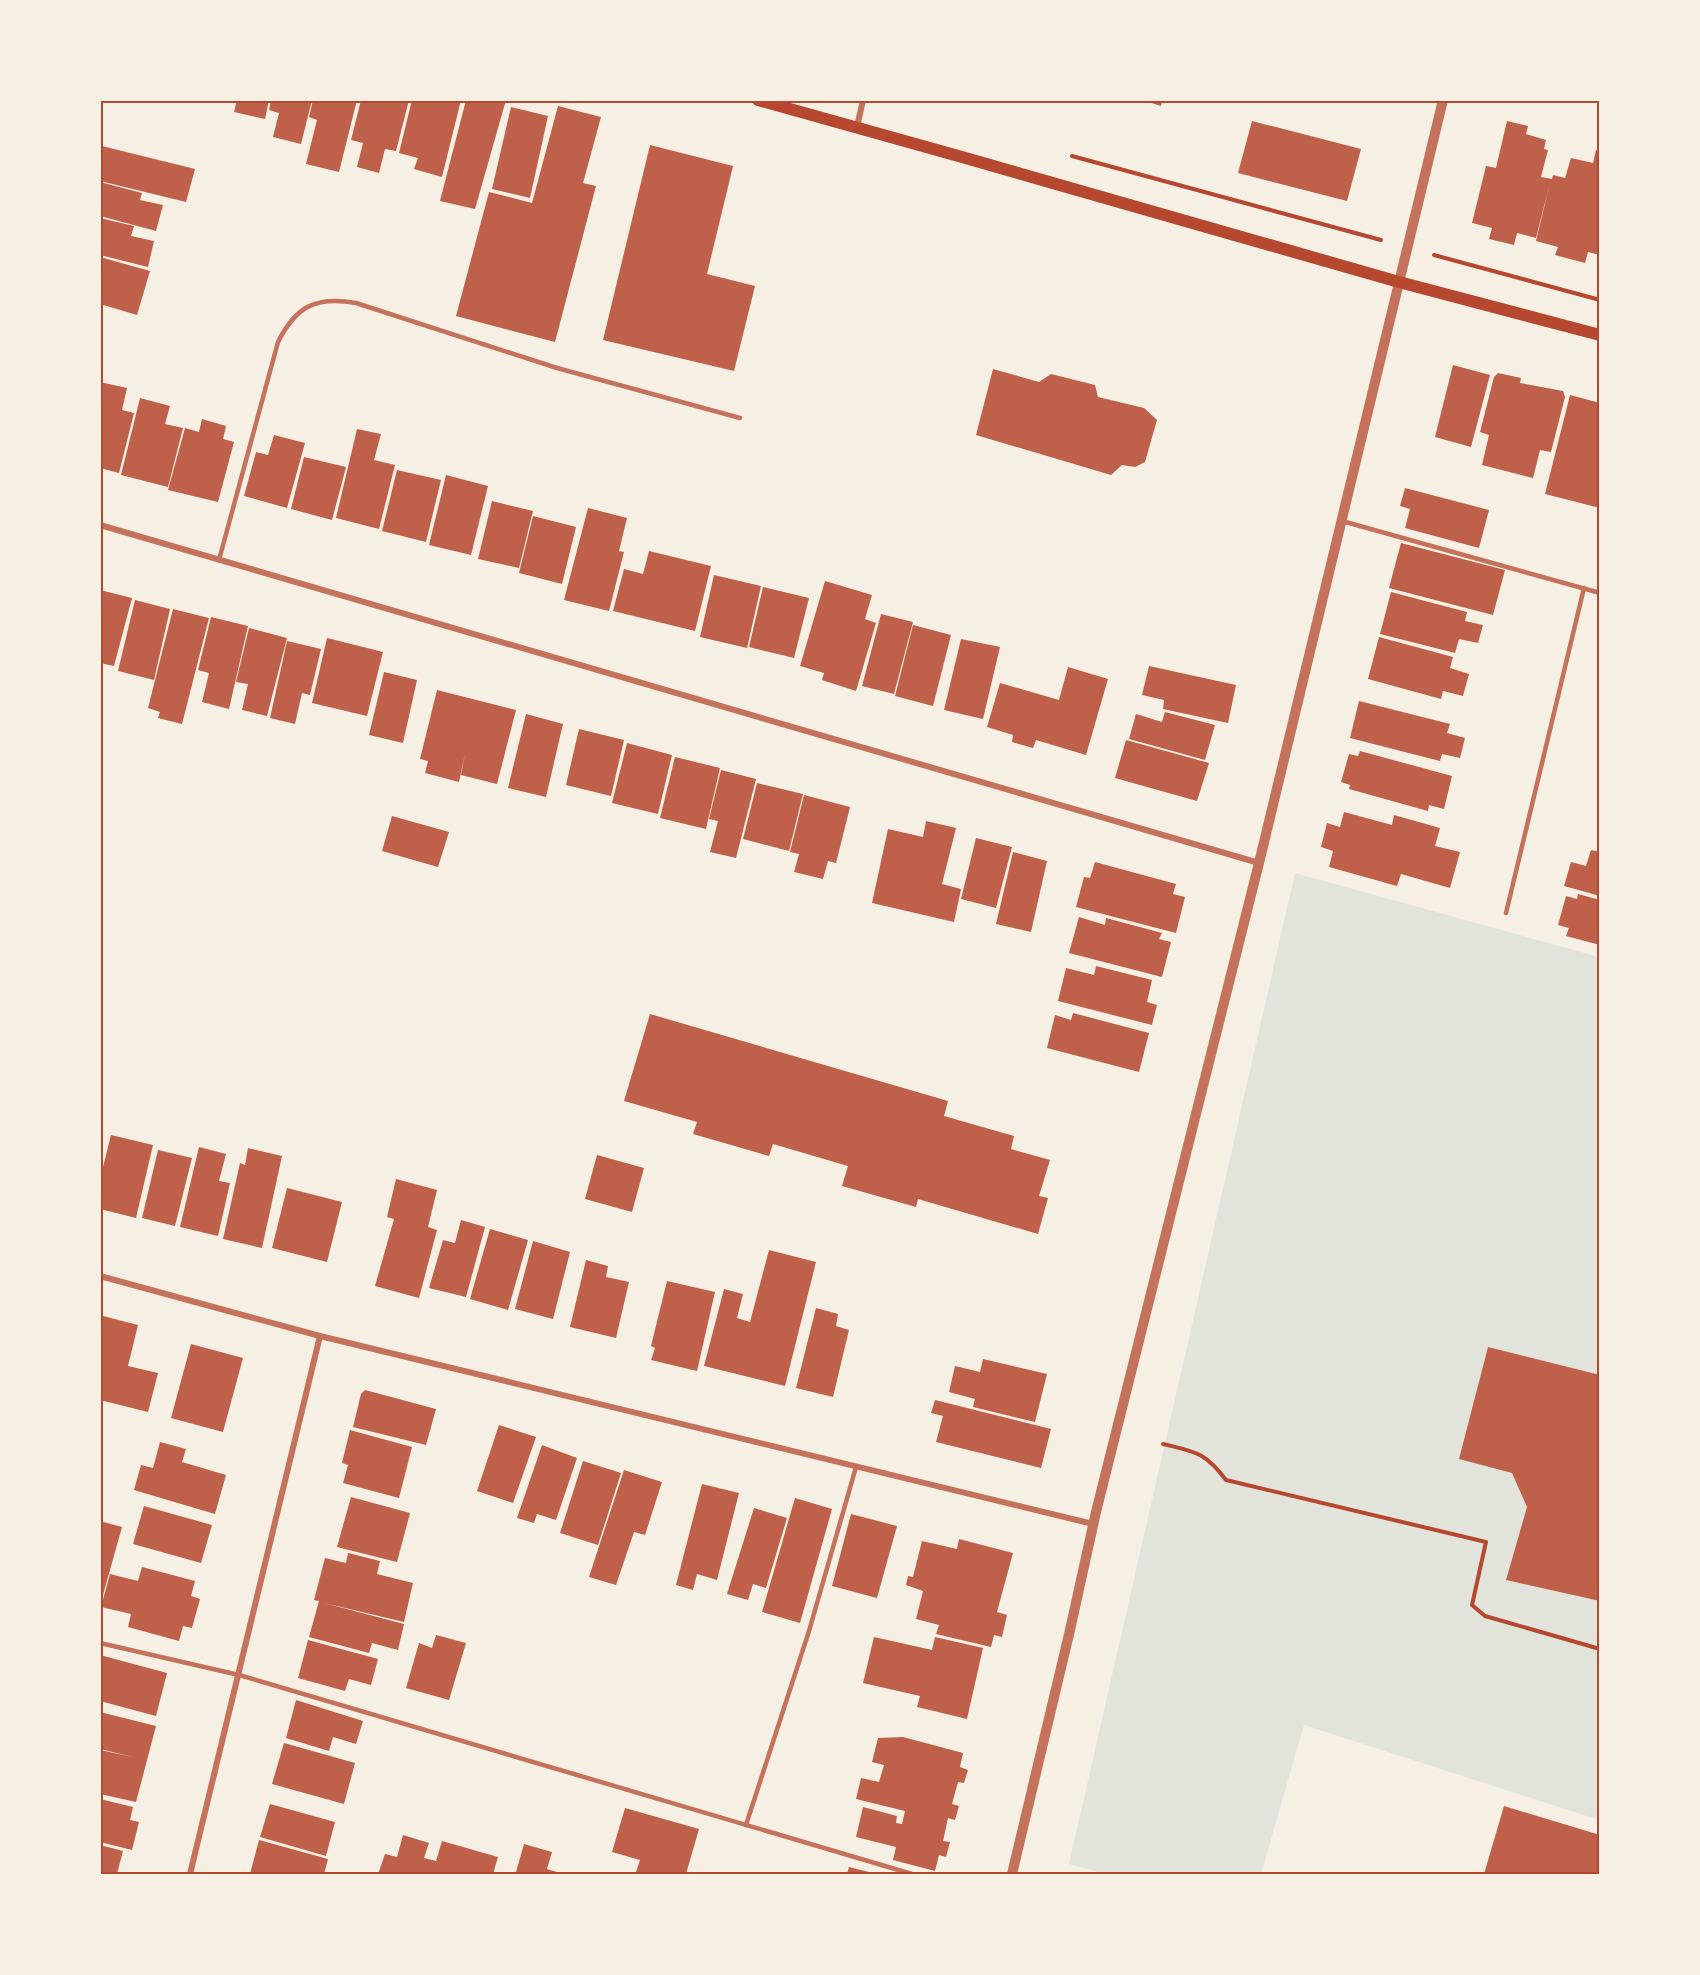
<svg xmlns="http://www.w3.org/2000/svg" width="1700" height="1975" viewBox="0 0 1700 1975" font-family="Inter,sans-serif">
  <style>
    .green { fill: #e2e4dc }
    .building { fill: #bf614a }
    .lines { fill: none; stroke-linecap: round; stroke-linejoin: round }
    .path { stroke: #b5482f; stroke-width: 4 }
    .service { stroke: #c5725c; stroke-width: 4.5 }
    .minor { stroke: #c5725c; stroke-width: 6 }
    .tertiary { stroke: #c5725c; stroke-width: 10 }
    .secondary { stroke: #b5482f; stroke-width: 12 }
    .neatline { fill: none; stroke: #b5482f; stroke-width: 2 }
  </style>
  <rect width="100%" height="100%" fill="#f6efe4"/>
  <polygon class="green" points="1295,873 1599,957 1599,1820 1304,1725 1261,1874 1106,1874 1069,1864"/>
  <g class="building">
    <polygon points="237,100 269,100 265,119 234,112"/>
    <polygon points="271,100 312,100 301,144 273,137 279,113 269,110"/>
    <polygon points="313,100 357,100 339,172 306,164 317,120 309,117"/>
    <polygon points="361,100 409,100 396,151 385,149 379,173 357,167 363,143 351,140"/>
    <polygon points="412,100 461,100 442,177 414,169 418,158 399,153"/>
    <polygon points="466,100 506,100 475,209 440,201"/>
    <polygon points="1142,100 1162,100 1161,106"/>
    <polygon points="558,106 601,117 583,183 596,186 555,342 456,316 489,192 532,203"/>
    <polygon points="511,107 548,116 530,198 492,189"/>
    <polygon points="1252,121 1361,149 1347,201 1238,173"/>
    <polygon points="1507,121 1528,126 1526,134 1546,140 1544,149 1548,150 1541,177 1552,179 1553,175 1565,178 1571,158 1593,163 1596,150 1600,151 1600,255 1588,252 1585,263 1555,255 1558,247 1536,241 1550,183 1536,238 1517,233 1514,245 1489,239 1492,228 1472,223 1486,166 1496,168"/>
    <polygon points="650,145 733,166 707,274 755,286 734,371 603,340"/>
    <polygon points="102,146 195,169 186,202 100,181"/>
    <polygon points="100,182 142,193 140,200 163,205 156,231 100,216"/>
    <polygon points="100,218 134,226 131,236 154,241 148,267 100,255"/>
    <polygon points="100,257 150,271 137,315 100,304"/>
    <polygon points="1453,365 1490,375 1471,447 1435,437"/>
    <polygon points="993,369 1039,382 1051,374 1095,385 1098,397 1144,408 1157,420 1145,462 1135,467 1122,465 1111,475 976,435"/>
    <polygon points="1498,373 1521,378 1520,383 1563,391 1565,397 1551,452 1540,450 1533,478 1482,465 1489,435 1480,432 1494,377"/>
    <polygon points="100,382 127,388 122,410 134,413 119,473 100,468"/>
    <polygon points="1570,395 1600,403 1600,508 1545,494"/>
    <polygon points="140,398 170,406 165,424 183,428 168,487 121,475"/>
    <polygon points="202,419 226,426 223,439 234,442 218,502 168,490 185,428 199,432"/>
    <polygon points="357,429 381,434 374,460 395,465 379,529 336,518"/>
    <polygon points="274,435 305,443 287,508 244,496 256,452 268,455"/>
    <polygon points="304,457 346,467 332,520 291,509"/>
    <polygon points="397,470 441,480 426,542 382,531"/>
    <polygon points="446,475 488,486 471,555 429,545"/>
    <polygon points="1405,488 1489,510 1479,548 1405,528 1410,509 1400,506"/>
    <polygon points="492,501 533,511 519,568 478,559"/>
    <polygon points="588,508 627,518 619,551 624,552 609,611 564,600"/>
    <polygon points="533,516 576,527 562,584 519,573"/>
    <polygon points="1401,543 1505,570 1493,615 1389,588"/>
    <polygon points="649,551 711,566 695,631 613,611 624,569 643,574"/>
    <polygon points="714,575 761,586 747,648 700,637"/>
    <polygon points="825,581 872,595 865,619 876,623 856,691 822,680 824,673 800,666"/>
    <polygon points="763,587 809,598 794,658 749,647"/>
    <polygon points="100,590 132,598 114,666 100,663"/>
    <polygon points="1391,592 1467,612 1465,621 1483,625 1478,643 1459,639 1455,653 1380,634"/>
    <polygon points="135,600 170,609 154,680 118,671"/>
    <polygon points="173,609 209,618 182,724 158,718 160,712 148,708"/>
    <polygon points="881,614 913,622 894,694 862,686"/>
    <polygon points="211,617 248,626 229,709 202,702 209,673 198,670"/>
    <polygon points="913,625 951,635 933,706 895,696"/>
    <polygon points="249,628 287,638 267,716 242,710 248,684 236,682"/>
    <polygon points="1379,637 1453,657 1450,668 1469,674 1463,696 1443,691 1441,699 1368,679"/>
    <polygon points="327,638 383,652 367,716 312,703"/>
    <polygon points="961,639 1000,647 983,719 944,710"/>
    <polygon points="287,641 321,649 310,695 302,693 295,724 270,718"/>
    <polygon points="1149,666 1236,685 1228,723 1163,709 1164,700 1142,695"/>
    <polygon points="1068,667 1108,679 1086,755 1036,740 1033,748 1012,742 1013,735 987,727 1000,683 1059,700"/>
    <polygon points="384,672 417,680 403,743 369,735"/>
    <polygon points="437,690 516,710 497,784 461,775 465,754 459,782 425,773 428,761 420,759"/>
    <polygon points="1359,701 1450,724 1447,733 1465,738 1460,758 1442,754 1440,761 1350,738"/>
    <polygon points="1165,712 1215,725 1205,760 1129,739 1136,714 1162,722"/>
    <polygon points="526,714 563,724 546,797 508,788"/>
    <polygon points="579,729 624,740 611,796 566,785"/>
    <polygon points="1126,740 1209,763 1197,801 1115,778"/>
    <polygon points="627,743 672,755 658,814 612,803"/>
    <polygon points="1360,751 1452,776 1444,809 1429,805 1428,811 1349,789 1350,785 1341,782 1349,754 1358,756"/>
    <polygon points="675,757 720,768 706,829 660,818"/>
    <polygon points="721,770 756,779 736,858 710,852 718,821 709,819"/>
    <polygon points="757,783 803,794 789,851 743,839"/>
    <polygon points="804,795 850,807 836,863 828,861 823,879 794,872 799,854 790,852"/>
    <polygon points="1344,812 1392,825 1394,815 1440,828 1435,846 1460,852 1450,888 1401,874 1397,886 1329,867 1333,851 1321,847 1327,823 1340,827"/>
    <polygon points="392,816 449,832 438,867 382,851"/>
    <polygon points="926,821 956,828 942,884 961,889 954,922 872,903 888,829 923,837"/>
    <polygon points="976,838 1012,847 996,908 961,899"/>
    <polygon points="1591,850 1600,852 1600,896 1564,886 1571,862 1586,866"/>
    <polygon points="1013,852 1047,861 1031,932 996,924"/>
    <polygon points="1095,862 1176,884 1173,894 1185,897 1176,933 1076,907 1084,877 1090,878"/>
    <polygon points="1578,894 1600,900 1600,945 1566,936 1569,928 1558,925 1566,896 1577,899"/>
    <polygon points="1079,917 1105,925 1106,918 1162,933 1159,939 1171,942 1162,977 1069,953"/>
    <polygon points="1096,966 1152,980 1147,1002 1157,1005 1152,1025 1058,1001 1066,968 1094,975"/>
    <polygon points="1073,1013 1149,1033 1139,1072 1047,1048 1055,1015 1071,1020"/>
    <polygon points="650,1014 948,1101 944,1116 1014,1136 1011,1149 1050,1160 1039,1196 1048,1198 1038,1234 918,1199 916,1207 842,1186 848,1166 773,1144 769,1156 693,1134 697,1122 624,1101"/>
    <polygon points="111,1135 153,1145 136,1218 100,1209 100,1179"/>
    <polygon points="199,1147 226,1154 219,1181 230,1183 218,1236 180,1227"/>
    <polygon points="248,1148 282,1156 262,1248 223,1239 240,1163 245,1165"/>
    <polygon points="158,1150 192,1158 175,1226 142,1218"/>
    <polygon points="597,1155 644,1168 632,1212 585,1199"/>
    <polygon points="396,1179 437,1190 428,1227 437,1230 419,1298 375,1286 394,1219 387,1217"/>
    <polygon points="287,1188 342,1202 327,1262 272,1248"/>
    <polygon points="461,1220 485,1227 466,1297 429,1288 443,1240 455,1243"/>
    <polygon points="490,1229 528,1240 508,1310 470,1299"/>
    <polygon points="533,1241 570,1252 553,1319 515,1309"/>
    <polygon points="769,1250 816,1262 785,1386 704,1366 724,1289 743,1294 737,1318 750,1322"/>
    <polygon points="586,1260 608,1266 606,1277 629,1282 616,1338 570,1327"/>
    <polygon points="667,1281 715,1292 697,1371 651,1360 655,1348 651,1346"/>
    <polygon points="816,1308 838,1314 836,1326 849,1330 833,1397 796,1388"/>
    <polygon points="103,1316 138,1325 128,1366 158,1373 148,1412 100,1400 100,1321 102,1321"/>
    <polygon points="191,1344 243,1358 223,1432 171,1418"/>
    <polygon points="1488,1347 1600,1375 1600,1601 1506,1580 1527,1507 1512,1473 1459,1459"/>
    <polygon points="983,1359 1047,1374 1035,1422 973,1407 975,1399 949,1392 955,1366 980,1372"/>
    <polygon points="365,1390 436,1409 426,1445 353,1427 361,1394"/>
    <polygon points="935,1400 1051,1429 1041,1468 936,1442 943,1416 931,1413"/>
    <polygon points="499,1425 536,1437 513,1503 477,1491"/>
    <polygon points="350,1430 412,1447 399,1498 343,1483 348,1465 342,1463"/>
    <polygon points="160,1442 186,1449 182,1462 226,1475 215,1514 134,1490 141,1465 153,1468"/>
    <polygon points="542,1445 577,1458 556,1520 537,1514 534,1523 517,1518"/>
    <polygon points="583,1461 621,1473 598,1545 560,1533"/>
    <polygon points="624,1470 662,1482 645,1535 634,1532 616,1585 589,1577"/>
    <polygon points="702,1484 739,1493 717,1580 697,1574 693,1590 676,1585"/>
    <polygon points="351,1497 410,1513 397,1562 337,1547"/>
    <polygon points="795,1498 832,1509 800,1623 762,1612"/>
    <polygon points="144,1506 212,1525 201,1563 133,1544"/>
    <polygon points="754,1508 787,1518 766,1588 753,1584 748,1600 727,1594"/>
    <polygon points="851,1514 897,1526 877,1598 832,1586"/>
    <polygon points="100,1521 122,1527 101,1602 100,1602"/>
    <polygon points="959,1539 1013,1553 997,1612 1007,1615 1002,1637 994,1635 991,1647 936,1634 939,1625 916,1619 923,1591 906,1585 908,1576 913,1577 922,1541 957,1549"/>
    <polygon points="348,1553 380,1561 377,1574 413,1583 404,1622 324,1603 404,1624 398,1650 372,1643 369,1653 309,1637 319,1601 314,1600 325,1558 346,1563"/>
    <polygon points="142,1567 195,1581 191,1596 200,1599 192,1628 183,1626 179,1641 128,1627 131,1614 101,1607 110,1574 138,1581"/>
    <polygon points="436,1635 466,1643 449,1700 406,1688 419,1643 432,1648"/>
    <polygon points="874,1637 932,1650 935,1637 983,1648 967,1719 917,1707 920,1696 863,1683"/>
    <polygon points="308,1640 378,1659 371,1685 349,1679 345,1691 298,1678"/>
    <polygon points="100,1655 167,1673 156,1716 100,1701"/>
    <polygon points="296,1700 363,1721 356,1744 333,1737 329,1751 286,1738"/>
    <polygon points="100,1712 156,1726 136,1802 100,1794 100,1750 133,1757 100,1749"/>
    <polygon points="903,1737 963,1753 960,1767 968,1770 964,1783 958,1782 952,1804 959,1806 955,1820 948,1818 943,1841 950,1842 946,1857 939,1855 935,1871 893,1860 896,1847 856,1837 863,1807 897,1816 896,1823 902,1824 905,1811 856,1799 861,1778 879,1782 884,1765 872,1762 878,1738"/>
    <polygon points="284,1743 355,1763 344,1804 272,1784"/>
    <polygon points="100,1799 133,1807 130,1820 139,1822 132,1850 100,1842"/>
    <polygon points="270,1804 335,1822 326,1856 260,1837"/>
    <polygon points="1504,1806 1600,1835 1600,1874 1484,1874"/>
    <polygon points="625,1808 699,1829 686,1874 645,1874 636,1872 640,1860 612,1852"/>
    <polygon points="403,1835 429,1843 424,1858 436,1861 442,1841 498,1857 493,1874 378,1874 385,1854 397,1857"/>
    <polygon points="259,1840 328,1859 324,1874 250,1874"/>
    <polygon points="524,1844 552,1852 547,1869 557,1872 556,1874 525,1874 516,1872"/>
    <polygon points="100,1845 123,1851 117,1874 100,1874"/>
    <polygon points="849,1867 877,1874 847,1874"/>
  </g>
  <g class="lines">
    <g class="path">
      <polyline points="1072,156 1381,240"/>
      <polyline points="1434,255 1600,300"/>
      <path d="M1163,1444C1196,1452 1205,1452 1226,1480L1486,1542L1472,1605L1485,1616L1600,1649"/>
    </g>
    <g class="service">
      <polyline points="1342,521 1600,593"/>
      <path d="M219,560L278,342C296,306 316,296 356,303L557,368L740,418"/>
      <polyline points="1506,913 1584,588"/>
      <polyline points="100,1643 239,1675 912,1874"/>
      <polyline points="746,1825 809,1631 856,1467"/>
    </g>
    <g class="minor">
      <polyline points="857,127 863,100"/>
      <polyline points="100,525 1259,863"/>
      <polyline points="100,1276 320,1336 1093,1524"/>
      <polyline points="190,1874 320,1336"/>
    </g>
    <polyline class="tertiary" points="1012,1874 1070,1630 1096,1512 1259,863 1443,100"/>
    <polyline class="secondary" points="758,100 962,157 1399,282 1600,335"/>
  </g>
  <rect width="1700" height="1975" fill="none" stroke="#f6efe4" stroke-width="204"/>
  <rect x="102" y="102" width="1496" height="1771" class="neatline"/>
</svg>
